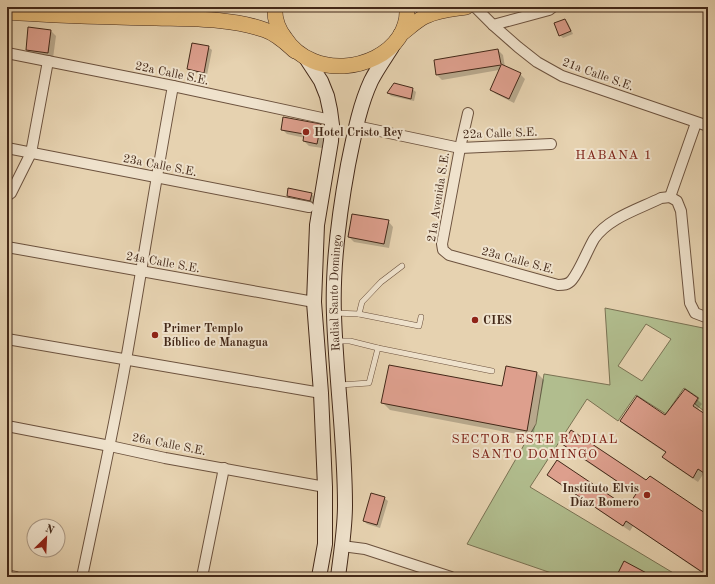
<svg xmlns="http://www.w3.org/2000/svg" width="715" height="584" viewBox="0 0 715 584" font-family="'Old Standard TT',serif">
  <style>
    .green { fill: #b1bd8e; stroke: #7a7253; fill-rule: evenodd }
    .shadow { fill: #0003 }
    .building { fill: #dd9f8d; stroke: #432818 }
    .lines { fill: none; stroke-linecap: round; stroke-linejoin: round }
    .lane-casing { stroke: #6c523e; stroke-width: 6 }
    .street-casing { stroke: #6c523e; stroke-width: 12 }
    .secondary-casing { stroke: #432818; stroke-width: 16 }
    .primary-casing { stroke: #432818; stroke-width: 16 }
    .lane { stroke: #efe2cc; stroke-width: 5 }
    .street { stroke: #efe2cc; stroke-width: 10 }
    .secondary { stroke: #efe2cc; stroke-width: 14 }
    .primary { stroke: #e3b978; stroke-width: 15 }
    .poi-dot { fill: #8f2418; stroke: #efe2cc; stroke-width: 1.5 }
    .labels { text-anchor: middle; stroke-width: 4; stroke-linejoin: round; paint-order: stroke }
    .street-label { font-size: 12px; fill: #432818; stroke: #efe2cc }
    .poi-label { font-size: 12px; font-weight: bold; fill: #432818; stroke: #efe2cc; text-anchor: start }
    .neighbourhood-label { font-size: 13px; letter-spacing: 1px; fill: #7a1f14; stroke: #efe2cc }
  </style>
  <rect width="100%" height="100%" fill="#e6d2b0"/>
  <filter id="stains"><feTurbulence type="fractalNoise" baseFrequency=".005" numOctaves="4"/><feColorMatrix values="0 0 0 0 .2 0 0 0 0 .09 0 0 0 0 .02 0 0 0 .5 -.17"/></filter>
  <radialGradient id="worn" r=".72"><stop offset=".6" stop-color="#630" stop-opacity="0"/><stop offset="1" stop-color="#630" stop-opacity=".3"/></radialGradient>
  <path class="green" d="M605,308L708,329V414L695,404L699,398L684,388L666,414L636,395L618,421L587,399L530,487L680,577H563L467,544L536,424L544,374L610,385ZM646,324L671,339L642,381L618,366Z"/>
  <g class="shadow">
    <polygon points="565,20 568,23 573,34 563,38 560,35"/>
    <polygon points="51,31 56,36 53,58 32,55 27,50"/>
    <polygon points="208,47 212,50 207,75 191,72 188,69"/>
    <polygon points="498,50 503,55 505,67 520,74 525,79 514,103 496,94 491,90 499,70 442,80 437,75"/>
    <polygon points="412,89 416,92 414,101 391,96 388,93"/>
    <polygon points="320,125 325,131 322,148 309,146 304,141 305,138 287,134 282,129"/>
    <polygon points="311,194 315,197 314,203 291,199 288,196"/>
    <polygon points="388,221 393,227 389,248 354,242 349,237"/>
    <polygon points="537,373 544,380 533,437 390,410 383,403 503,387"/>
    <polygon points="697,399 702,404 697,410 708,417 708,476 704,473 698,482 668,462 663,457 666,453 626,426 621,421 666,417"/>
    <polygon points="563,444 647,482 708,516 708,577 633,526 630,531 555,481 549,475 627,509 637,495 569,450"/>
    <polygon points="384,498 388,501 380,528 367,524 364,521"/>
  </g>
  <g class="building">
    <polygon points="565,19 571,31 559,36 554,23"/>
    <polygon points="28,27 51,30 48,53 26,50"/>
    <polygon points="192,43 209,46 204,73 187,69"/>
    <polygon points="498,49 501,64 521,73 509,99 490,90 501,65 436,75 434,60"/>
    <polygon points="394,83 413,88 411,99 387,93"/>
    <polygon points="283,117 321,124 317,144 303,141 304,134 281,130"/>
    <polygon points="288,188 312,193 310,201 287,196"/>
    <polygon points="352,214 389,220 384,244 348,237"/>
    <polygon points="389,365 502,386 506,366 537,372 527,431 381,403"/>
    <polygon points="685,389 698,398 693,406 708,416 708,468 704,473 698,469 693,478 662,457 666,452 620,421 637,396 665,415"/>
    <polygon points="571,430 646,480 650,476 708,515 708,576 626,521 623,526 547,475 557,460 627,507 636,494 562,444"/>
    <polygon points="371,493 385,497 377,525 363,521"/>
    <polygon points="624,561 654,577 616,577"/>
  </g>
  <g class="lines">
    <defs>
      <g id="lane">
        <polyline points="335,313 359,314 419,326 421,317"/>
        <polyline points="359,314 362,302 381,282 402,266"/>
        <polyline points="336,341 350,341 378,348 492,371"/>
        <polyline points="340,385 369,383 378,348"/>
      </g>
      <g id="street">
        <polyline points="475,7 493,25 518,47 537,62 562,76 708,126"/>
        <polyline points="493,25 549,10 553,7"/>
        <polyline points="7,53 173,86 331,120"/>
        <path d="M468,113L460,148L442,244L443,250L449,255L558,285C563,285 568,285 572,280C580,270 587,251 594,239C608,218 639,209 661,198L670,197"/>
        <polyline points="356,126 460,148 551,144"/>
        <polyline points="7,148 309,207"/>
        <polyline points="7,196 11,193 31,153 48,61"/>
        <polyline points="670,197 677,201 681,211 690,303 695,313 708,318"/>
        <polyline points="670,197 696,123"/>
        <polyline points="7,247 314,302"/>
        <polyline points="7,339 321,393"/>
        <polyline points="7,426 110,446 165,458 325,487"/>
        <polyline points="342,546 365,549 451,577"/>
        <polyline points="7,575 16,577"/>
        <path d="M82,577C97,505 113,433 126,360C142,269 156,177 173,86"/>
        <polyline points="202,577 224,468"/>
      </g>
      <g id="secondary">
        <polyline points="306,58 321,81 327,96 330,110 332,125 331,141 317,225 314,302 321,393 325,487 325,544 319,577"/>
        <path id="s1" d="M338,577C341,553 345,529 345,505C345,441 336,378 334,315C332,264 339,214 348,165C354,136 359,107 371,81C377,69 385,58 392,47"/>
      </g>
      <g id="primary">
        <path d="M275,7C274,19 278,29 285,38C292,49 301,56 313,61C351,77 410,54 407,7"/>
        <polyline points="139,9 168,7"/>
        <path d="M7,12C57,16 107,17 156,18C192,19 231,18 265,30C277,34 286,43 295,51"/>
        <path d="M401,34C409,28 417,20 426,16C438,10 453,9 466,7"/>
      </g>
    </defs>
    <use href="#lane" class="lane-casing"/>
    <use href="#street" class="street-casing"/>
    <use href="#secondary" class="secondary-casing"/>
    <use href="#primary" class="primary-casing"/>
    <use href="#lane" class="lane"/>
    <use href="#street" class="street"/>
    <use href="#secondary" class="secondary"/>
    <use href="#primary" class="primary"/>
  </g>
  <g class="poi-dot">
    <circle cx="306" cy="132" r="4"/>
    <circle cx="475" cy="320" r="4"/>
    <circle cx="155" cy="335" r="4"/>
    <circle cx="647" cy="495" r="4"/>
  </g>
  <g class="labels">
    <g class="street-label">
      <text transform="translate(172 73) rotate(12)" y="4">22a Calle S.E.</text>
      <text transform="translate(598 74) rotate(20)" y="4">21a Calle S.E.</text>
      <text transform="translate(500 133) rotate(-2)" y="4">22a Calle S.E.</text>
      <text transform="translate(160 165) rotate(11)" y="4">23a Calle S.E.</text>
      <text transform="translate(438 197) rotate(-81)" y="4">21a Avenida S.E.</text>
      <text transform="translate(518 260) rotate(15)" y="4">23a Calle S.E.</text>
      <text transform="translate(163 262) rotate(10)" y="4">24a Calle S.E.</text>
      <text dy="4" stroke="none"><textPath href="#s1" startOffset="285">Radial Santo Domingo</textPath></text>
      <text transform="translate(169 444) rotate(11)" y="4">26a Calle S.E.</text>
    </g>
    <g class="poi-label">
      <text x="314" y="136">Hotel Cristo Rey</text>
      <text x="483" y="324">CIES</text>
      <text x="163" y="332">Primer Templo<tspan x="163" dy="14">Bíblico de Managua</tspan></text>
      <text x="639" y="492" text-anchor="end">Instituto Elvis<tspan x="639" dy="14">Díaz Romero</tspan></text>
    </g>
    <g class="neighbourhood-label">
      <text x="614" y="159">HABANA 1</text>
      <text x="535" y="443">SECTOR ESTE RADIAL<tspan x="535" dy="15">SANTO DOMINGO</tspan></text>
    </g>
  </g>
  <rect width="715" height="584" fill="none" stroke="#e6d2b0" stroke-width="24"/>
  <rect x="8" y="8" width="699" height="568" fill="none" stroke="#432818" stroke-width="2"/>
  <rect x="12" y="12" width="691" height="560" fill="none" stroke="#432818"/>
  <g transform="translate(46 538) rotate(24)"><circle r="19" fill="#efe2cc" stroke="#aa9884"/>
  <path d="M0-3L7 15L0 10L-7 15Z" fill="#8f2418"/>
  <text y="-6" font-size="11" font-weight="bold" text-anchor="middle" fill="#432818">N</text>
  </g>
  <rect width="100%" height="100%" filter="url(#stains)"/>
  <rect width="100%" height="100%" fill="url(#worn)"/>
</svg>
